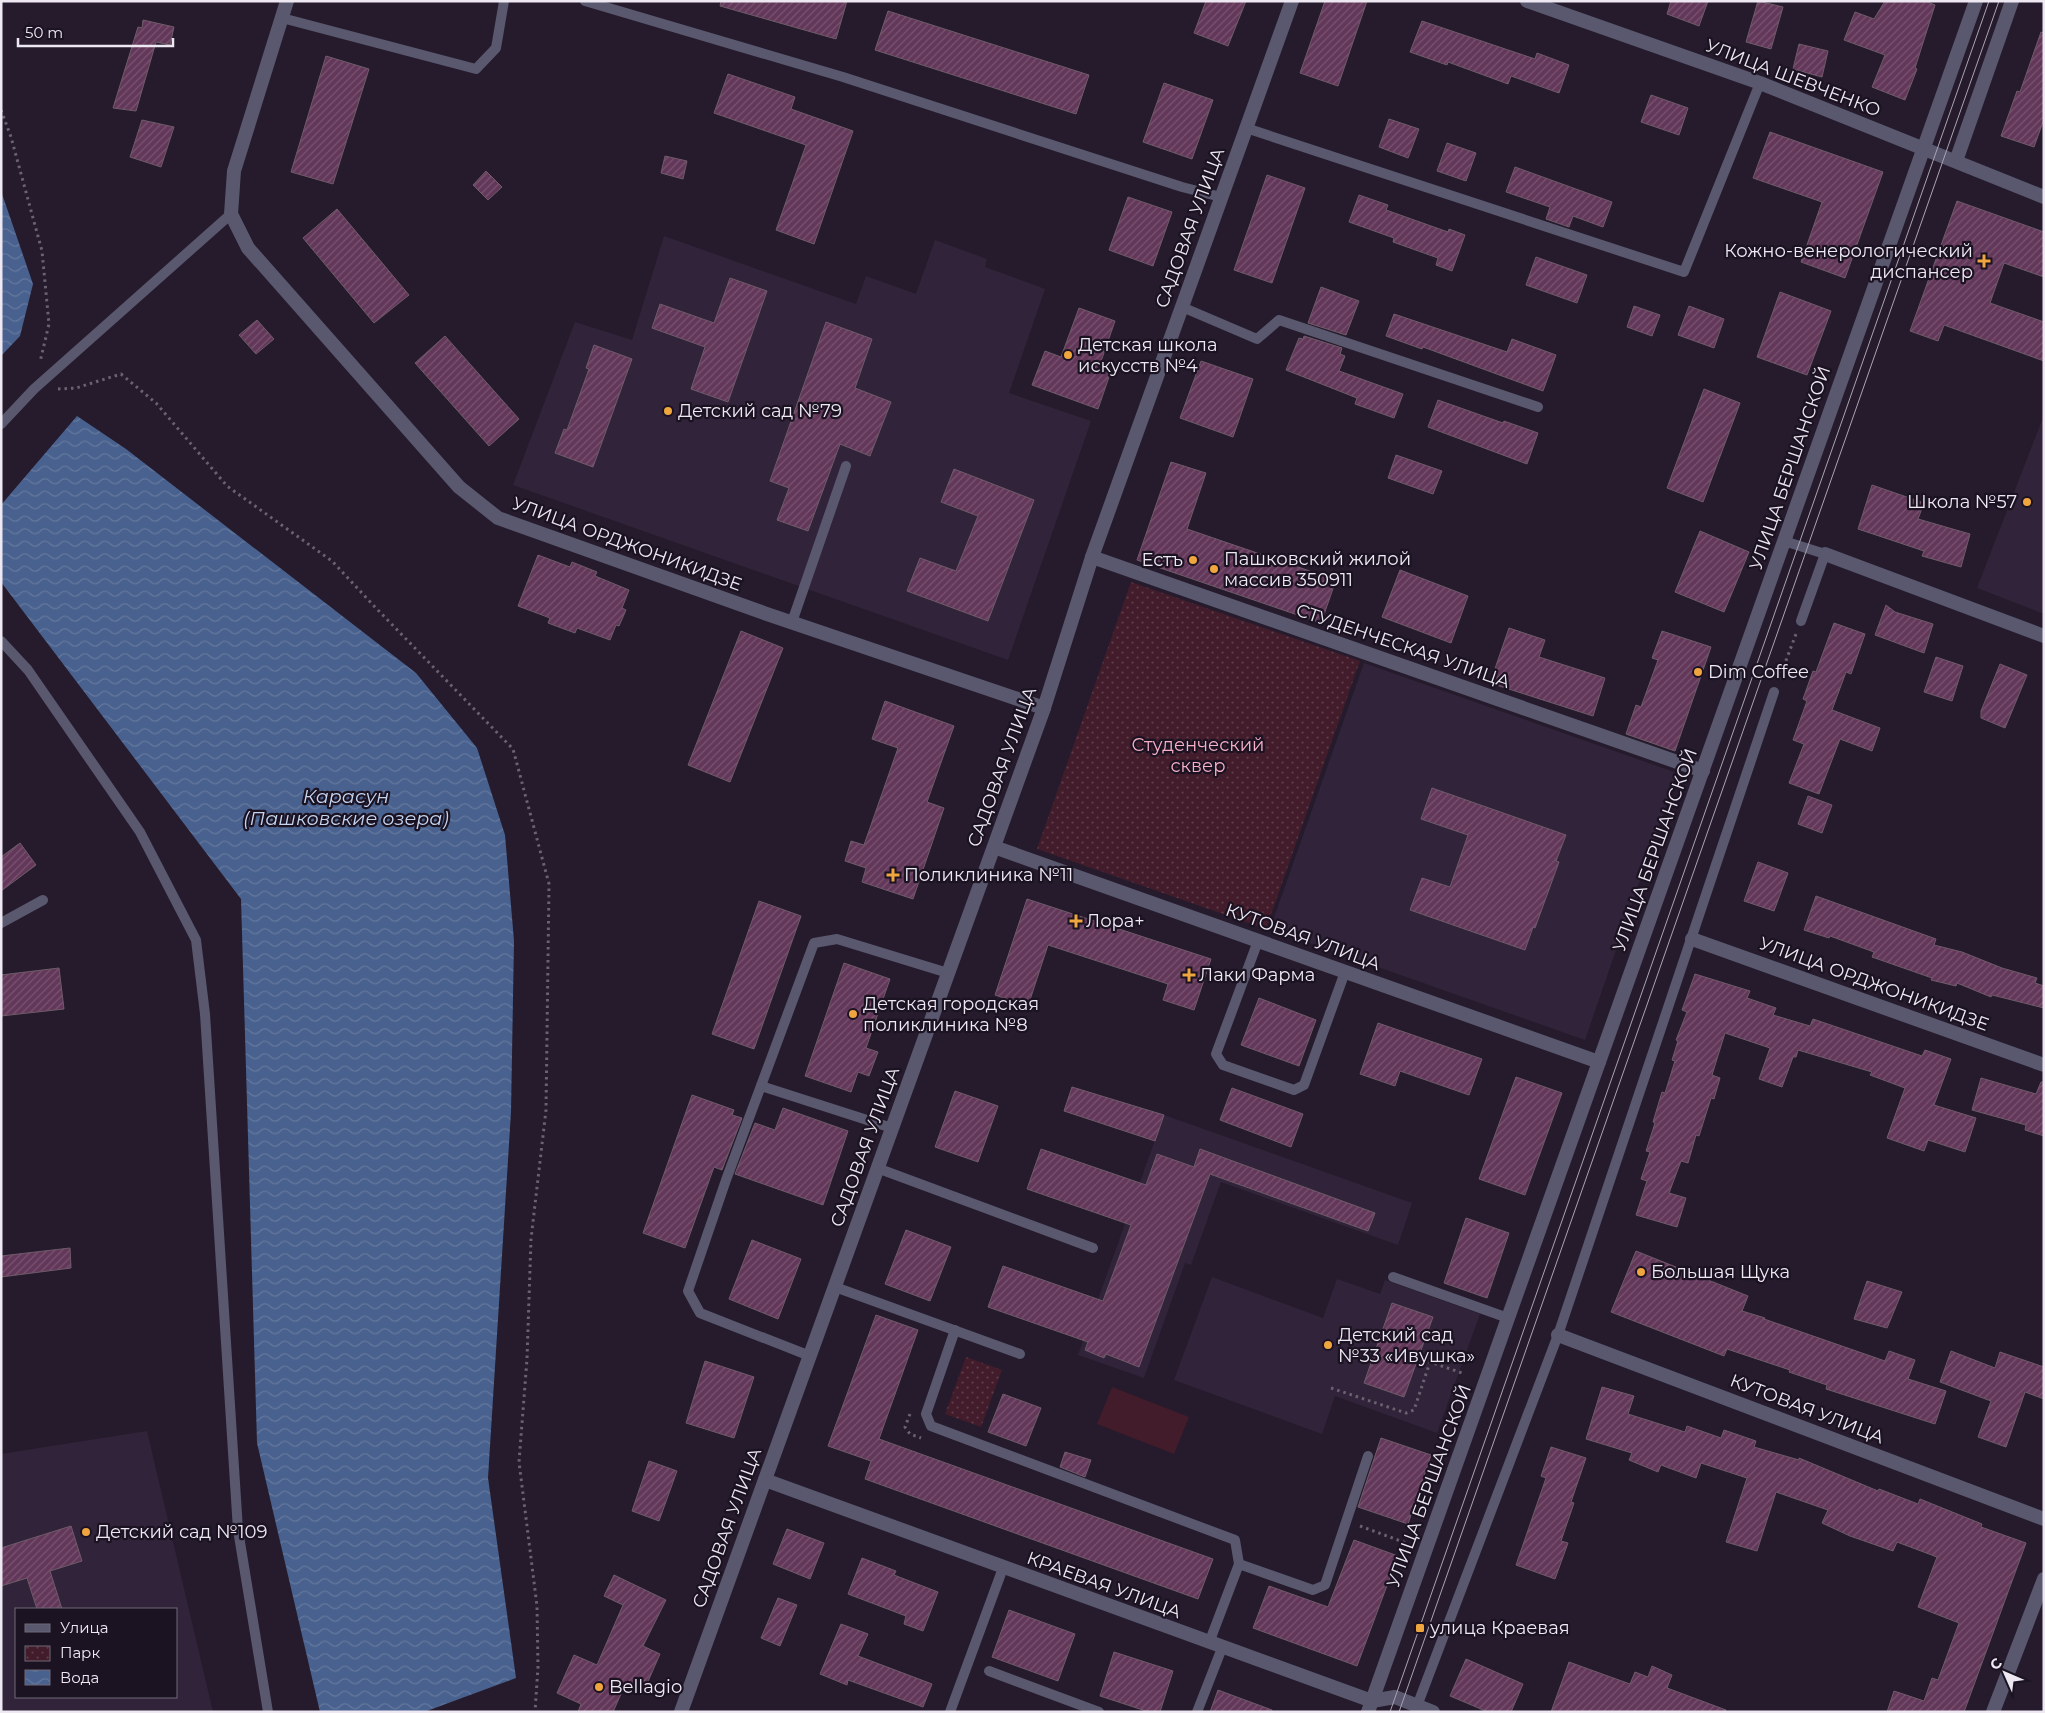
<svg xmlns="http://www.w3.org/2000/svg" width="2045" height="1713" viewBox="0 0 2045 1713" font-family="Montserrat,sans-serif">
  <style>
    .built { fill: #31243a; fill-rule: evenodd }
    .park { fill: url(#park-dots) }
    .pitch { fill: #421c2a }
    .water { fill: url(#water-waves) }
    .building { fill: url(#building-hatch); stroke: #6f5b6a }
    .lines { fill: none; stroke-linecap: round; stroke-linejoin: round }
    .path { stroke: #6a6270; stroke-width: 3; stroke-dasharray: 2.5 4; stroke-linecap: butt }
    .service { stroke: #59586e; stroke-width: 10 }
    .minor { stroke: #59586e; stroke-width: 14 }
    .tram { stroke: #aba4b1; stroke-width: 1 }
    .poi-dot { fill: #f0a63f; stroke: #1b1222; stroke-width: 2 }
    .labels { text-anchor: middle; stroke-width: 4.5; stroke-linejoin: round; paint-order: stroke }
    .street-label { font-size: 18px; fill: #eee8f3; stroke: #1b1222 }
    .poi-label { font-size: 18px; fill: #eee8f3; stroke: #1b1222; text-anchor: start }
    .park-label { font-size: 18px; fill: #f6afc5; stroke: #1b1222 }
    .water-label { font-size: 19px; font-style: italic; fill: #c5d5f1; stroke: #1b1222 }
  </style>
  <defs>
    <pattern id="park-dots" width="8" height="8" patternUnits="userSpaceOnUse" patternTransform="scale(1.25)"><rect width="8" height="8" fill="#421c2a"/><path d="M2 2h.1M6 6h.1" fill="none" stroke="#5e3d49" stroke-width="1.8" stroke-linecap="round"/></pattern>
    <pattern id="water-waves" width="16" height="10" patternUnits="userSpaceOnUse" patternTransform="scale(1.25)"><rect width="16" height="10" fill="#49618e"/><path d="M0 5q4-4 8 0t8 0" fill="none" stroke="#64789e"/></pattern>
    <pattern id="building-hatch" width="6" height="6" patternUnits="userSpaceOnUse" patternTransform="scale(1.25)"><rect width="6" height="6" fill="#623759"/><path d="M-1 1l2-2M0 6l6-6M5 7l2-2" fill="none" stroke="#795471"/></pattern>
  </defs>
  <rect width="100%" height="100%" fill="#251b2c"/>
  <g class="built">
    <polygon points="664,236 856,304 866,276 916,294 935,240 987,259 985,267 1045,289 1009,393 1091,421 1008,660 513,485 575,322 632,340"/>
    <polygon points="2044,415 2044,614 1977,588"/>
    <polygon points="1364,663 1677,773 1585,1040 1270,929"/>
    <polygon points="1164,1115 1412,1203 1398,1245 1221,1182 1191,1265 1185,1263 1144,1378 1078,1355"/>
    <polygon points="1212,1277 1323,1318 1337,1279 1380,1294 1385,1280 1480,1314 1437,1433 1335,1396 1322,1434 1174,1380"/>
    <path d="M147,1431L213,1712H1V1454ZM16,1609H176V1697H16Z"/>
  </g>
  <g class="park">
    <polygon points="1131,582 1360,661 1266,929 1037,849"/>
    <polygon points="966,1357 1002,1370 981,1427 945,1414"/>
  </g>
  <polygon class="pitch" points="1112,1387 1189,1417 1174,1454 1097,1424"/>
  <g class="water">
    <polygon points="1,191 33,284 20,336 1,356"/>
    <polygon points="77,416 126,449 416,673 477,748 505,835 514,941 511,1112 488,1478 516,1678 424,1712 320,1712 257,1443 241,899 1,582 1,505"/>
  </g>
  <g class="building">
    <polygon points="721,1 847,1 836,39 720,6"/>
    <polygon points="1206,1 1246,1 1228,46 1194,33"/>
    <polygon points="1325,1 1367,1 1338,86 1300,73"/>
    <polygon points="1671,1 1708,1 1699,26 1667,14"/>
    <polygon points="1758,1 1783,7 1771,49 1746,42"/>
    <polygon points="1885,1 1925,1 1935,5 1915,68 1917,69 1905,100 1872,87 1885,55 1844,40 1855,12 1874,19"/>
    <polygon points="888,11 1089,75 1076,114 875,50"/>
    <polygon points="143,20 174,27 170,45 156,42 136,111 113,108 138,27 142,28"/>
    <polygon points="1422,21 1535,59 1537,53 1569,65 1559,93 1511,76 1508,84 1448,62 1447,65 1410,52"/>
    <polygon points="2041,32 2044,33 2044,119 2034,147 2001,136 2017,91 2020,92"/>
    <polygon points="1799,44 1828,51 1822,77 1793,69"/>
    <polygon points="326,56 369,69 333,184 291,172"/>
    <polygon points="728,74 795,97 791,109 853,131 814,244 776,230 806,145 714,113"/>
    <polygon points="1164,83 1213,100 1192,159 1143,142"/>
    <polygon points="1651,95 1688,108 1679,135 1641,122"/>
    <polygon points="1389,119 1419,129 1408,158 1379,147"/>
    <polygon points="142,120 174,127 161,167 130,157"/>
    <polygon points="1770,132 1883,172 1845,278 1801,262 1822,202 1753,178"/>
    <polygon points="1447,143 1476,153 1466,181 1437,171"/>
    <polygon points="665,156 687,161 683,179 661,173"/>
    <polygon points="1515,167 1612,202 1603,227 1573,216 1569,227 1546,219 1550,207 1506,192"/>
    <polygon points="486,171 502,187 488,200 473,185"/>
    <polygon points="1267,175 1305,188 1272,283 1234,270"/>
    <polygon points="1359,195 1388,205 1386,210 1448,232 1449,229 1465,235 1452,271 1436,265 1438,258 1393,242 1394,238 1349,222"/>
    <polygon points="1128,197 1172,212 1153,266 1109,250"/>
    <polygon points="1957,201 2044,232 2044,277 2004,263 1990,303 2044,322 2044,361 1944,325 1938,341 1910,331"/>
    <polygon points="337,209 409,295 374,323 303,238"/>
    <polygon points="1536,257 1587,275 1577,303 1526,285"/>
    <polygon points="730,278 767,291 728,402 691,389 705,347 652,328 660,304 714,323"/>
    <polygon points="1321,287 1359,301 1346,335 1308,323"/>
    <polygon points="1780,292 1831,311 1807,375 1757,357"/>
    <polygon points="1634,306 1660,315 1652,336 1627,327"/>
    <polygon points="1689,306 1724,319 1714,348 1678,335"/>
    <polygon points="1079,308 1115,321 1098,370 1110,374 1098,409 1032,385 1045,351 1061,357"/>
    <polygon points="1394,314 1507,352 1512,339 1556,355 1543,391 1423,347 1422,349 1386,336"/>
    <polygon points="257,320 274,339 256,354 239,335"/>
    <polygon points="826,322 872,339 855,388 891,402 870,456 840,444 808,531 777,520 789,488 770,481"/>
    <polygon points="445,336 519,419 489,446 415,363"/>
    <polygon points="1304,336 1342,348 1340,354 1345,356 1339,371 1403,394 1394,418 1355,404 1357,398 1286,370 1299,338 1303,339"/>
    <polygon points="594,345 632,359 593,467 555,453 564,429 567,430 589,369 586,368"/>
    <polygon points="1201,361 1253,379 1233,437 1180,418"/>
    <polygon points="1704,389 1740,403 1703,502 1667,488"/>
    <polygon points="1438,400 1503,423 1504,421 1538,433 1527,464 1428,427"/>
    <polygon points="1396,455 1442,471 1433,494 1388,478"/>
    <polygon points="1171,462 1206,473 1187,529 1336,580 1321,623 1137,560"/>
    <polygon points="954,469 1034,500 988,621 907,591 920,558 956,571 978,516 941,502"/>
    <polygon points="1872,485 1924,503 1918,519 1970,534 1961,567 1922,556 1924,551 1858,529"/>
    <polygon points="1700,531 1749,552 1724,612 1675,592"/>
    <polygon points="538,555 570,567 572,562 597,572 595,576 629,590 622,608 626,610 619,626 616,625 610,640 577,628 575,633 548,623 550,618 518,606"/>
    <polygon points="1400,570 1468,596 1451,643 1382,617"/>
    <polygon points="1886,605 1895,612 1933,624 1924,653 1875,635"/>
    <polygon points="1834,623 1865,634 1851,674 1846,672 1832,710 1880,728 1872,751 1840,739 1819,794 1789,783 1804,744 1793,740 1807,701 1803,699 1813,671 1816,672"/>
    <polygon points="1509,628 1545,640 1539,657 1605,678 1593,716 1490,683"/>
    <polygon points="741,631 783,648 730,782 688,765"/>
    <polygon points="1662,631 1711,647 1675,751 1626,734 1636,705 1641,707 1658,660 1652,658"/>
    <polygon points="1936,657 1963,666 1952,701 1924,692"/>
    <polygon points="2000,664 2027,675 2005,728 1981,718 1981,711"/>
    <polygon points="885,701 954,726 927,802 944,808 913,899 862,882 866,868 845,861 851,841 864,845 898,748 872,739"/>
    <polygon points="1432,788 1566,835 1556,861 1559,862 1535,928 1533,927 1525,950 1410,910 1422,878 1450,887 1468,835 1421,819"/>
    <polygon points="1808,796 1832,805 1822,833 1798,824"/>
    <polygon points="20,843 36,865 1,891 1,857"/>
    <polygon points="1758,862 1788,873 1774,911 1744,901"/>
    <polygon points="1816,896 1936,939 1934,945 1962,952 2002,968 2037,978 2035,983 2044,986 2044,1008 1992,995 1991,997 1957,983 1956,986 1931,980 1932,978 1872,957 1874,952 1830,936 1829,938 1804,930"/>
    <polygon points="1027,899 1211,959 1194,1010 1163,1000 1168,984 1048,945 1028,1006 995,995"/>
    <polygon points="759,901 801,916 754,1049 712,1034"/>
    <polygon points="844,963 890,979 866,1048 878,1052 869,1076 858,1072 851,1092 805,1076"/>
    <polygon points="59,968 64,1009 1,1016 1,975"/>
    <polygon points="1695,974 1750,991 1747,998 1776,1008 1773,1015 1810,1026 1813,1019 1922,1056 1925,1050 1951,1059 1934,1105 1976,1118 1965,1152 1928,1140 1924,1151 1887,1138 1905,1088 1870,1075 1872,1072 1798,1050 1796,1057 1793,1057 1782,1087 1759,1079 1770,1048 1725,1033 1712,1075 1720,1078 1714,1099 1711,1098 1699,1136 1696,1135 1688,1163 1681,1161 1669,1193 1686,1198 1677,1227 1636,1215 1647,1181 1641,1179 1650,1152 1646,1151 1655,1123 1653,1122 1662,1092 1665,1093 1675,1061 1672,1060 1678,1041 1676,1040 1687,1012 1682,1010"/>
    <polygon points="1259,998 1316,1020 1299,1066 1241,1045"/>
    <polygon points="1378,1023 1482,1059 1469,1095 1400,1071 1395,1086 1360,1074"/>
    <polygon points="1516,1077 1562,1093 1525,1195 1479,1179"/>
    <polygon points="1981,1078 2036,1094 2041,1082 2044,1082 2044,1136 2025,1130 2026,1125 1972,1110"/>
    <polygon points="1072,1087 1164,1115 1155,1141 1064,1111"/>
    <polygon points="1232,1088 1303,1114 1291,1147 1220,1120"/>
    <polygon points="955,1091 998,1106 978,1162 935,1147"/>
    <polygon points="692,1095 734,1110 732,1115 742,1118 722,1170 714,1167 685,1248 643,1233"/>
    <polygon points="783,1108 848,1131 823,1205 735,1174 755,1123 775,1130"/>
    <polygon points="1041,1149 1146,1185 1157,1154 1194,1167 1200,1149 1375,1213 1368,1231 1210,1174 1139,1367 1106,1354 1104,1358 1085,1350 1088,1342 988,1307 1003,1266 1103,1301 1131,1225 1027,1189"/>
    <polygon points="1466,1218 1509,1233 1487,1298 1444,1283"/>
    <polygon points="906,1230 951,1247 930,1301 885,1284"/>
    <polygon points="752,1240 801,1259 778,1319 729,1299"/>
    <polygon points="70,1248 71,1268 1,1277 1,1256"/>
    <polygon points="1636,1251 1748,1296 1742,1311 1765,1318 1764,1319 1885,1361 1889,1351 1915,1360 1908,1379 1946,1391 1935,1424 1826,1389 1827,1385 1789,1372 1790,1370 1727,1349 1724,1356 1611,1312"/>
    <polygon points="1867,1281 1902,1292 1887,1328 1854,1319"/>
    <polygon points="1392,1303 1433,1317 1404,1397 1364,1383"/>
    <polygon points="876,1315 918,1330 879,1439 1213,1559 1198,1599 865,1479 871,1461 828,1446"/>
    <polygon points="1951,1351 1995,1368 2000,1352 2044,1367 2044,1399 2025,1392 2006,1447 1978,1437 1991,1401 1940,1382"/>
    <polygon points="705,1361 754,1377 734,1438 686,1423"/>
    <polygon points="1602,1387 1634,1396 1628,1414 1685,1432 1687,1426 1721,1438 1724,1430 1756,1441 1754,1447 1799,1460 1799,1458 1878,1491 1879,1489 1918,1504 1920,1499 1982,1524 1981,1527 2026,1543 1964,1712 1887,1712 1894,1691 1924,1701 1932,1678 1938,1680 1959,1623 1918,1607 1937,1557 1897,1542 1893,1551 1850,1536 1822,1523 1828,1510 1776,1492 1757,1551 1726,1542 1747,1478 1701,1463 1696,1478 1661,1465 1658,1472 1629,1460 1632,1453 1586,1439"/>
    <polygon points="1003,1394 1041,1408 1026,1446 988,1432"/>
    <polygon points="1381,1438 1431,1455 1408,1524 1358,1507"/>
    <polygon points="1551,1447 1586,1458 1571,1502 1574,1503 1561,1541 1568,1543 1555,1579 1516,1565 1546,1478 1541,1476"/>
    <polygon points="1065,1452 1091,1460 1085,1477 1060,1467"/>
    <polygon points="649,1461 677,1471 659,1521 632,1511"/>
    <polygon points="71,1526 82,1561 50,1571 62,1609 37,1609 27,1578 1,1586 1,1548"/>
    <polygon points="787,1529 824,1543 810,1579 773,1564"/>
    <polygon points="1354,1540 1398,1556 1357,1666 1253,1628 1269,1586 1328,1607"/>
    <polygon points="862,1558 896,1571 894,1575 938,1592 923,1631 904,1624 906,1616 848,1594"/>
    <polygon points="614,1575 666,1600 643,1646 660,1654 642,1695 624,1687 613,1712 578,1712 581,1704 557,1693 574,1655 597,1665 623,1605 604,1596"/>
    <polygon points="778,1598 797,1605 780,1646 761,1638"/>
    <polygon points="1009,1610 1075,1634 1058,1681 992,1657"/>
    <polygon points="841,1624 868,1634 858,1656 932,1684 923,1707 848,1680 847,1685 820,1674"/>
    <polygon points="1114,1652 1173,1671 1160,1712 1149,1712 1100,1696"/>
    <polygon points="1466,1659 1523,1684 1511,1712 1488,1712 1450,1696"/>
    <polygon points="1569,1662 1630,1684 1635,1672 1648,1677 1652,1666 1672,1675 1667,1688 1726,1710 1725,1712 1551,1712"/>
    <polygon points="1218,1690 1272,1710 1272,1712 1210,1712"/>
  </g>
  <g class="lines">
    <g class="path">
      <polyline points="1,110 11,137 42,251 49,324 40,362"/>
      <polyline points="58,389 76,388 121,374 156,403 227,486 332,561 374,606 513,749 549,884 546,1110 531,1239 527,1359 519,1462 537,1606 538,1667 535,1712"/>
      <polyline points="1779,679 1796,634"/>
      <polyline points="1331,1388 1406,1413 1414,1410 1430,1362 1465,1374"/>
      <polyline points="910,1414 905,1427 910,1434 921,1438"/>
      <polyline points="1360,1526 1406,1543"/>
    </g>
    <g class="service">
      <polyline points="585,1 843,77 1182,187 1221,197"/>
      <polyline points="282,18 476,69 496,48 504,1"/>
      <polyline points="1246,128 1684,272 1760,83"/>
      <polyline points="1182,307 1257,339 1279,320 1538,407"/>
      <polyline points="1,424 34,389 231,214"/>
      <polyline points="1784,541 1825,554 1801,621"/>
      <polyline points="792,622 846,466"/>
      <polyline points="1,641 28,670 140,832 196,940 205,1014 238,1530 268,1712"/>
      <polyline points="1,923 43,900"/>
      <polyline points="1258,941 1216,1054 1223,1065 1294,1090 1304,1085 1345,972"/>
      <polyline points="761,1086 892,1128"/>
      <polyline points="877,1168 1093,1248"/>
      <polyline points="1393,1277 1508,1318"/>
      <polyline points="835,1287 1020,1354"/>
      <polyline points="955,1330 926,1414 931,1426 1235,1540 1239,1564"/>
      <polyline points="810,1356 700,1313 688,1291 726,1180 814,943 837,939 948,973"/>
      <polyline points="1209,1643 1239,1564 1313,1590 1325,1585 1368,1456"/>
      <polyline points="989,1671 1099,1712"/>
      <polyline points="1417,1706 1558,1335 1774,692"/>
      <polyline points="950,1712 1003,1568"/>
      <polyline points="1197,1712 1222,1648"/>
    </g>
    <g class="minor">
      <polyline points="287,1 234,171 231,214 248,248 459,487 498,518 764,613 1044,708"/>
      <polyline points="1527,1 1760,83 2044,197"/>
      <polyline points="1956,161 2012,1"/>
      <polyline points="1825,554 2044,636"/>
      <polyline points="1092,557 1703,771"/>
      <polyline points="994,847 1599,1062"/>
      <polyline points="1692,939 2044,1065"/>
      <polyline points="1558,1335 2044,1519"/>
      <polyline points="765,1480 1372,1701 1395,1697 1433,1712"/>
      <polyline points="681,1712 1044,708 1092,557 1292,1"/>
      <polyline points="1368,1712 1976,1"/>
      <polyline points="1993,1712 2044,1579"/>
    </g>
    <g class="tram">
      <polyline points="1390,1712 1989,1"/>
      <polyline points="1399,1712 1999,1"/>
    </g>
  </g>
  <g class="poi-dot">
    <path d="M1981.5 253.5h5v5h5v5h-5v5h-5v-5h-5v-5h5z"/>
    <circle cx="1068" cy="355" r="5"/>
    <circle cx="668" cy="411" r="5"/>
    <circle cx="2027" cy="502" r="5"/>
    <circle cx="1193" cy="560" r="5"/>
    <circle cx="1214" cy="569" r="5"/>
    <circle cx="1698" cy="672" r="5"/>
    <path d="M890.5 867.5h5v5h5v5h-5v5h-5v-5h-5v-5h5z"/>
    <path d="M1073.5 913.5h5v5h5v5h-5v5h-5v-5h-5v-5h5z"/>
    <path d="M1186.5 967.5h5v5h5v5h-5v5h-5v-5h-5v-5h5z"/>
    <circle cx="853" cy="1014" r="5"/>
    <circle cx="1641" cy="1272" r="5"/>
    <circle cx="1328" cy="1345" r="5"/>
    <circle cx="86" cy="1532" r="5"/>
    <rect x="1415" y="1623" width="10" height="10" rx="2.5"/>
    <circle cx="599" cy="1687" r="5"/>
  </g>
  <g class="labels">
    <g class="street-label">
      <text transform="translate(1793 78) rotate(21)" y="6">УЛИЦА ШЕВЧЕНКО</text>
      <text transform="translate(1190 228) rotate(-70)" y="6">САДОВАЯ УЛИЦА</text>
      <text transform="translate(1790 468) rotate(-71)" y="6">УЛИЦА БЕРШАНСКОЙ</text>
      <text transform="translate(627 544) rotate(20)" y="6">УЛИЦА ОРДЖОНИКИДЗЕ</text>
      <text transform="translate(1403 646) rotate(19)" y="6">СТУДЕНЧЕСКАЯ УЛИЦА</text>
      <text transform="translate(1002 767) rotate(-70)" y="6">САДОВАЯ УЛИЦА</text>
      <text transform="translate(1655 850) rotate(-70)" y="6">УЛИЦА БЕРШАНСКОЙ</text>
      <text transform="translate(1303 937) rotate(20)" y="6">КУТОВАЯ УЛИЦА</text>
      <text transform="translate(1874 984) rotate(20)" y="6">УЛИЦА ОРДЖОНИКИДЗЕ</text>
      <text transform="translate(865 1147) rotate(-70)" y="6">САДОВАЯ УЛИЦА</text>
      <text transform="translate(1807 1409) rotate(21)" y="6">КУТОВАЯ УЛИЦА</text>
      <text transform="translate(1429 1486) rotate(-70)" y="6">УЛИЦА БЕРШАНСКОЙ</text>
      <text transform="translate(727 1528) rotate(-70)" y="6">САДОВАЯ УЛИЦА</text>
      <text transform="translate(1104 1585) rotate(20)" y="6">КРАЕВАЯ УЛИЦА</text>
    </g>
    <g class="poi-label">
      <text x="1973" y="257" text-anchor="end">Кожно-венерологический<tspan x="1973" dy="21">диспансер</tspan></text>
      <text x="1078" y="351">Детская школа<tspan x="1078" dy="21">искусств №4</tspan></text>
      <text x="678" y="417">Детский сад №79</text>
      <text x="2017" y="508" text-anchor="end">Школа №57</text>
      <text x="1224" y="565">Пашковский жилой<tspan x="1224" dy="21">массив 350911</tspan></text>
      <text x="1183" y="566" text-anchor="end">Естъ</text>
      <text x="1708" y="678">Dim Coffee</text>
      <text x="904" y="881">Поликлиника №11</text>
      <text x="1086" y="927">Лора+</text>
      <text x="1199" y="981">Лаки Фарма</text>
      <text x="863" y="1010">Детская городская<tspan x="863" dy="21">поликлиника №8</tspan></text>
      <text x="1651" y="1278">Большая Щука</text>
      <text x="1338" y="1341">Детский сад<tspan x="1338" dy="21">№33 «Ивушка»</tspan></text>
      <text x="96" y="1538">Детский сад №109</text>
      <text x="1430" y="1634">улица Краевая</text>
      <text x="609" y="1693">Bellagio</text>
    </g>
    <g class="park-label">
      <text x="1198" y="751">Студенческий<tspan x="1198" dy="21">сквер</tspan></text>
    </g>
    <g class="water-label">
      <text x="346" y="803">Карасун<tspan x="346" dy="22">(Пашковские озера)</tspan></text>
    </g>
  </g>
  <rect width="2045" height="1713" fill="none" stroke="#eee8f3" stroke-width="5"/>
  <rect x="15" y="1608" width="162" height="90" fill="#1b1222" stroke="#6f6876"/>
  <rect x="25" y="1624" width="25" height="8" fill="#59586e" stroke="#6f6876"/>
  <text x="60" y="1633" font-size="15" fill="#eee8f3">Улица</text>
  <rect x="25" y="1646" width="25" height="15" fill="url(#park-dots)" stroke="#6f6876"/>
  <text x="60" y="1658" font-size="15" fill="#eee8f3">Парк</text>
  <rect x="25" y="1670" width="25" height="15" fill="url(#water-waves)" stroke="#6f6876"/>
  <text x="60" y="1683" font-size="15" fill="#eee8f3">Вода</text>
  <g transform="translate(2005 1673) rotate(315)" stroke="#1b1222" stroke-width="4" paint-order="stroke">
  <path d="M0-4L9 19L0 12L-9 19Z" fill="#eee8f3"/>
  <text y="-8" font-size="14" font-weight="bold" text-anchor="middle" fill="#eee8f3">С</text>
  </g>
  <path d="M18 38v8h155v-8" fill="none" stroke="#eee8f3" stroke-width="2.5"/>
  <text x="25" y="38" font-size="15" fill="#eee8f3" stroke="#1b1222" stroke-width="4" paint-order="stroke">50 m</text>
</svg>
